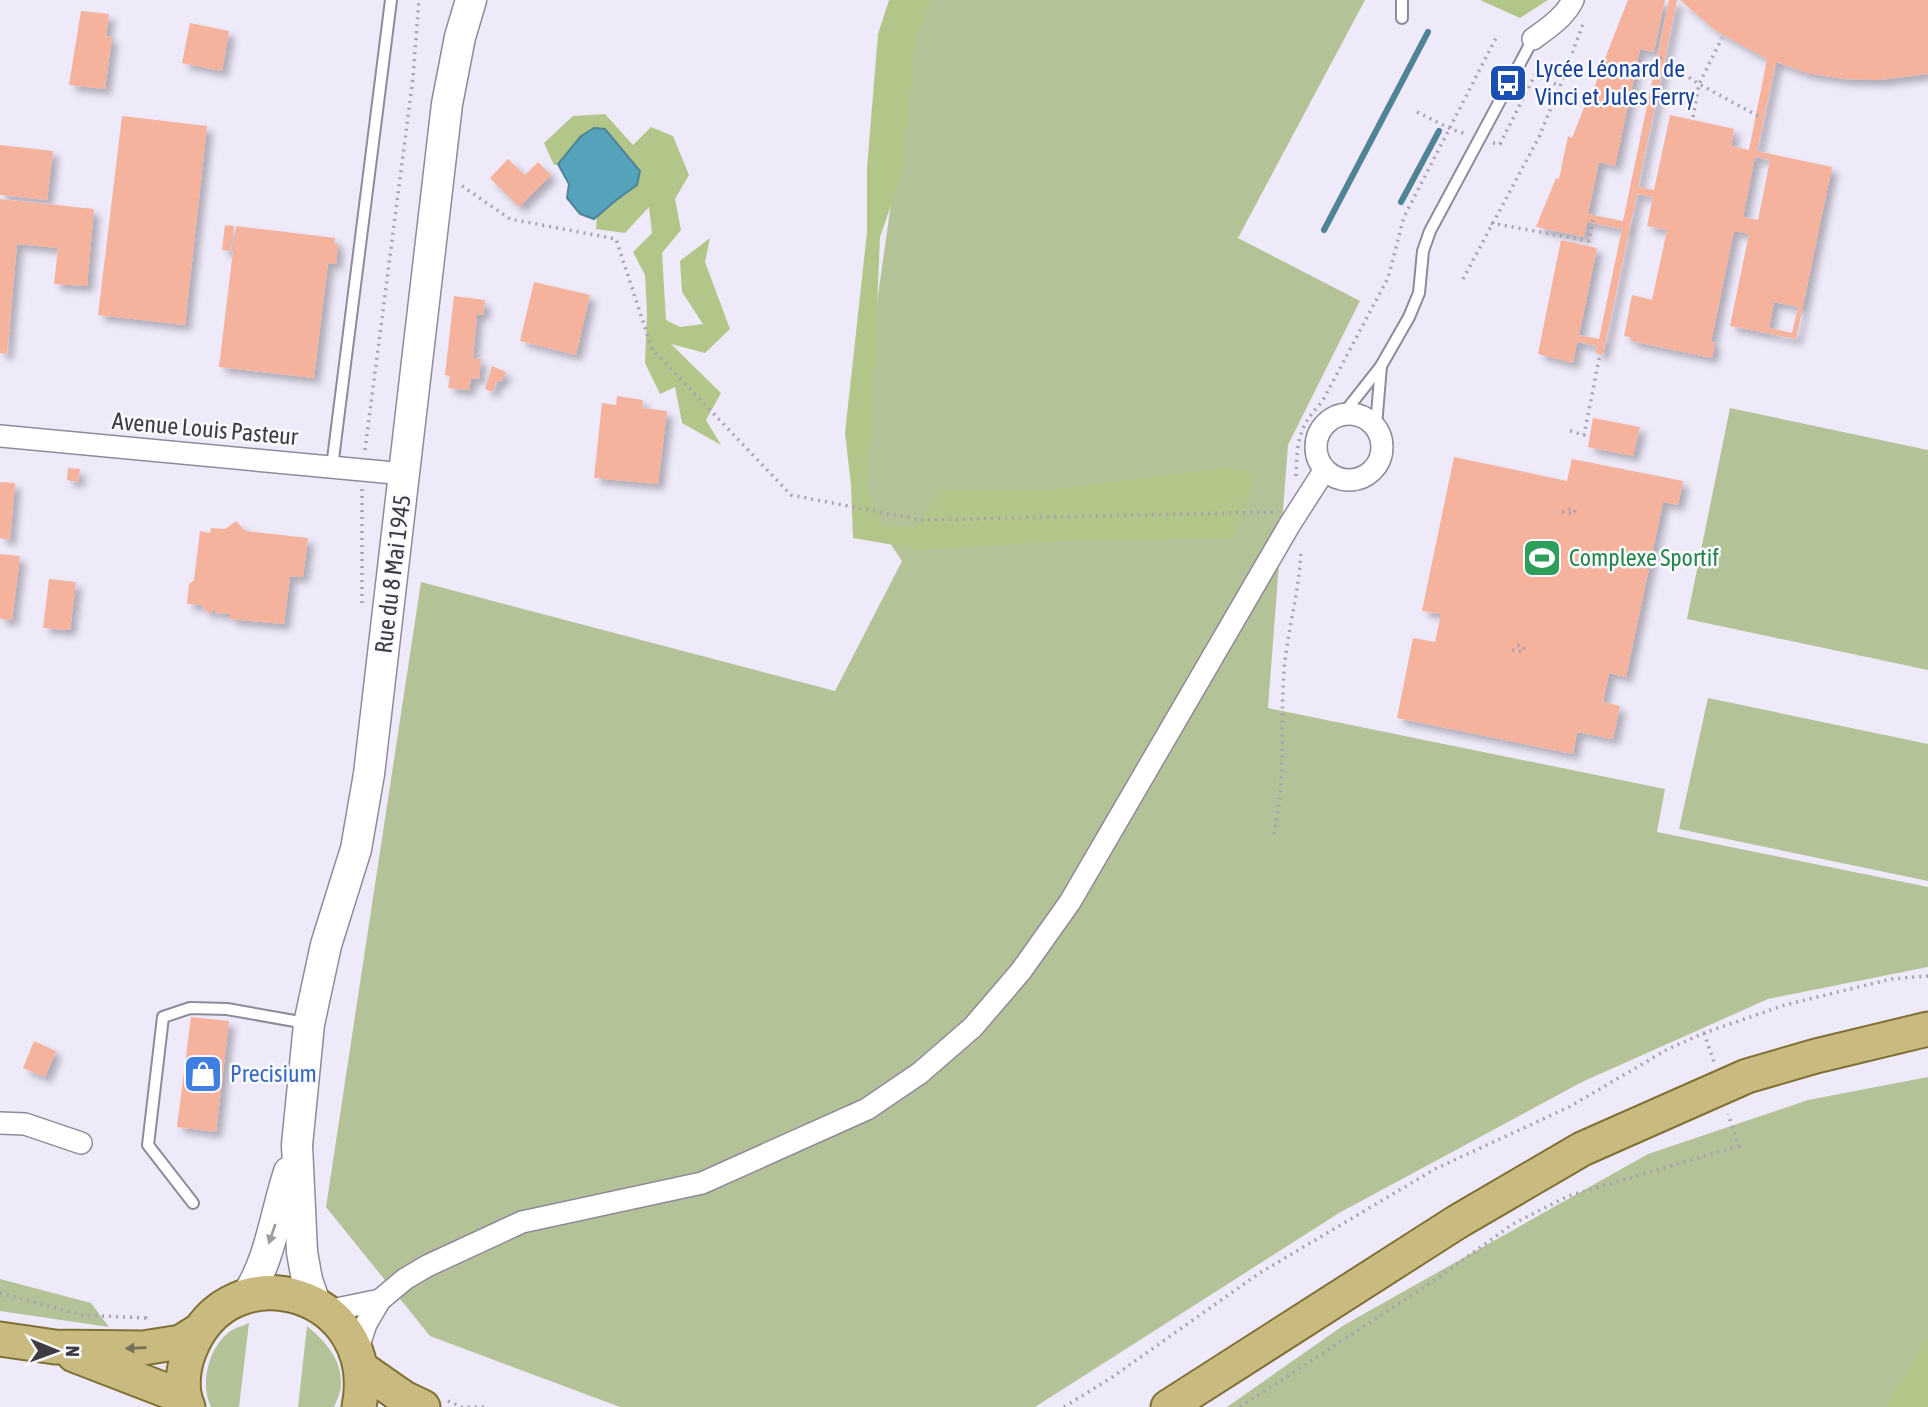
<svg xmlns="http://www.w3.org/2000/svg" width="1928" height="1407" viewBox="0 0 1928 1407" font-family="'Asap Condensed',sans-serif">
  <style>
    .green { fill: #b4c297 }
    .forest { fill: #b3c689 }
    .water { fill: #55a3ba; stroke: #4e8496; stroke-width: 2 }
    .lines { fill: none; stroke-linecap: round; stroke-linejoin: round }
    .stream { stroke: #4e8496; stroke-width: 6 }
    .building { fill: #f5b29c; fill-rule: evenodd; filter: url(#shadow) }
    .service-casing { stroke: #8f8a99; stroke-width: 14 }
    .minor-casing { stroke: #8f8a99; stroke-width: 24 }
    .secondary-casing { stroke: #8f8a99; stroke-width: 33 }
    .primary-casing { stroke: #817033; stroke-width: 37 }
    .path { stroke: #a6a2af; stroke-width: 3.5; stroke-dasharray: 2 5; stroke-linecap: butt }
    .service { stroke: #fff; stroke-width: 10 }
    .minor { stroke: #fff; stroke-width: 21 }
    .secondary { stroke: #fff; stroke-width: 30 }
    .primary { stroke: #c9bb80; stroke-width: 33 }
    .oneway { fill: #9e9da0 }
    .oneway2 { fill: #766e5b }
    .labels { text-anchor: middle; stroke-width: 5; stroke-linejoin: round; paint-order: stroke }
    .transit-label { font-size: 24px; fill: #164399; stroke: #faf9fd; text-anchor: start }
    .street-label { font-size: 24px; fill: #3e3b42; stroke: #faf9fd }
    .leisure-label { font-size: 24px; fill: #27864d; stroke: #faf9fd; text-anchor: start }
    .shop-label { font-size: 24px; fill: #366cbe; stroke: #faf9fd; text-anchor: start }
  </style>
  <defs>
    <filter id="shadow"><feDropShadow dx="6" dy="6" stdDeviation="3.5" flood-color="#0004"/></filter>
  </defs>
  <rect width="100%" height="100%" fill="#efeafa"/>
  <g class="green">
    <polygon points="920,0 1365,0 1238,238 1360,301 1288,445 1268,708 1665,789 1657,832 1928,887 1928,967 1768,999 1582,1082 1339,1213 1035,1407 620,1407 430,1336 326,1207 421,582 835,691 902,561 851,485"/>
    <polygon points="1730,408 1928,450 1928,670 1687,619"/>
    <polygon points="1708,698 1928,744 1928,881 1679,829"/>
    <polygon points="1928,1077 1928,1407 1227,1407 1344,1325 1648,1154 1808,1100"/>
    <polygon points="0,1279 91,1303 109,1327 0,1311"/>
    <path d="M249,1323L239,1407H211C200,1383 208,1350 228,1333C233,1328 243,1326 249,1323Z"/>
    <path d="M307,1326C325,1341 342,1359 341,1385C341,1392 337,1400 334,1407H298Z"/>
  </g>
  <g class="forest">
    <polygon points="889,0 932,0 916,34 902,174 880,237 872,426 866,485 882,525 916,528 942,489 1044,490 1226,467 1256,474 1233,539 1083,540 923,550 853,538 851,485 845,433 867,232 867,168 878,34"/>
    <polygon points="1480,0 1548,0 1520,18"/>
    <polygon points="605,114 633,145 651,127 673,136 689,175 675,199 681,230 662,253 666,320 680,327 703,324 682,292 680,261 710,238 705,262 730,329 705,353 671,344 721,393 706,420 721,445 682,423 675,387 660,394 645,363 647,314 645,275 633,252 652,233 649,207 625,233 596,229 598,200 576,164 554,165 544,143 573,116"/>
    <polygon points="1928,1337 1928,1407 1886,1407"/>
  </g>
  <polygon class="water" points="594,128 605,129 640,171 637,185 615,201 594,219 580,214 567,198 569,184 558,164 581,136"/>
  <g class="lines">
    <g class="stream">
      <polyline points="1401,202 1439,131"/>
      <polyline points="1324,230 1428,32"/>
    </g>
  </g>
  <g class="building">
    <path d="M1628,0H1665L1654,52L1640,49L1615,166L1599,162L1588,214L1623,221L1669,0H1677L1638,187L1654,190L1670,115L1734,129L1731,146L1749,150L1767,59L1716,31L1680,0H1928V74L1879,80L1844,79L1807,73L1776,62L1757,151L1832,167L1796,339L1730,326L1749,234L1734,231L1711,342L1715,343L1712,358L1631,341V337L1624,336L1632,295L1652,300L1667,230L1647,226L1653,197L1637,194L1603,355L1596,353L1597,346L1577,342L1573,363L1538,354L1561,240L1597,248L1579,335L1599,339L1622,229L1587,222L1584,237L1536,227L1556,178L1559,179L1568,136L1572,138L1591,90H1594L1601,66H1602ZM1755,157L1770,160L1758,220L1743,217ZM1774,302L1798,307L1792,333L1769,328Z"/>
    <polygon points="81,11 109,14 106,36 112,37 105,89 69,85"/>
    <polygon points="190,23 229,31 222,71 182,63"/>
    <polygon points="122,116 207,126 185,325 98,315"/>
    <polygon points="0,145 53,151 47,200 0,195"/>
    <polygon points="508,159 525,175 538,162 551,175 519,207 490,178"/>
    <polygon points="0,199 94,209 87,286 54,284 58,248 17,244 7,354 0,353"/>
    <polygon points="225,225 234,226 231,251 222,250"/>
    <polygon points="236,226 335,238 334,244 338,244 336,264 328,263 314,378 219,367"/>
    <polygon points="534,282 590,295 576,355 520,341"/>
    <polygon points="454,296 485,300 483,315 477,314 473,358 481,359 479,379 471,378 469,390 448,388 450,376 445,375"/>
    <polygon points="492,366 506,372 501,382 498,380 492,392 485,389"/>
    <polygon points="617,396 643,400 642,408 667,411 658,484 594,478 602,403 616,405"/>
    <polygon points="1593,418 1640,427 1633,456 1588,447"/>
    <polygon points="1454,457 1567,481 1572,459 1683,481 1678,505 1663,502 1626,677 1609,673 1603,702 1620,706 1613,739 1577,732 1573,754 1397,718 1413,638 1435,642 1441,614 1422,611"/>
    <polygon points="68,468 80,469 78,482 67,480"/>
    <polygon points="0,482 15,483 10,540 0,538"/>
    <polygon points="236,521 245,531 308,538 303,577 290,576 284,624 230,619 230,614 216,613 214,609 209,614 201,605 187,604 189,584 194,580 200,531 210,533 211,528 225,529"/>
    <polygon points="0,554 20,556 12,620 0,619"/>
    <polygon points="49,579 76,582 70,630 43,628"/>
    <polygon points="191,1017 229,1021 216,1132 177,1127"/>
    <polygon points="34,1041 56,1051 45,1077 23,1068"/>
  </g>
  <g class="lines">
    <defs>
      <g id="service">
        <polyline points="1402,18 1402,0"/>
        <polyline points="1344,413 1381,366 1409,317 1419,293 1423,251 1430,231 1533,39"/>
        <polyline points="1376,426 1381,366"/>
        <polyline points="332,467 391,0"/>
        <polyline points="193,1203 148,1145 163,1017 190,1008 227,1009 306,1023"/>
      </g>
      <g id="minor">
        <path d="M1533,39C1548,28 1565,17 1573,0"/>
        <circle cx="1349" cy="447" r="33"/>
        <polyline points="0,436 405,474"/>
        <polyline points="0,1123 25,1124 81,1143"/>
        <polyline points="327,1311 380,1300"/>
        <polyline points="357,1351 366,1324 380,1300 405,1279 427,1266 522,1222 702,1183 867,1109 920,1073 973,1027 1021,971 1070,902 1290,524 1324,471"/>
      </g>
      <g id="secondary">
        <path d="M246,1297C271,1259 275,1214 289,1172"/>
        <polyline points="315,1303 307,1280 302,1252 297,1145 309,1024 326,945 356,849 369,774 447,104 460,37 471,0"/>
      </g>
      <g id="primary">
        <polyline points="0,1339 55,1347 143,1348 181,1342 200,1330"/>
        <polyline points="74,1355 170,1392 185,1400"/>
        <polyline points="361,1368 404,1398 423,1407"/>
        <path d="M188,1407C180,1389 183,1367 190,1350C230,1248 382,1292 359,1407"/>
        <polyline points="1168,1407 1457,1222 1582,1149 1747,1076 1816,1056 1928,1029"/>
      </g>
    </defs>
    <use href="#service" class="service-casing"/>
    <use href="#minor" class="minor-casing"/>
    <use href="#secondary" class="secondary-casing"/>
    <use href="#primary" class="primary-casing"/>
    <g class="path">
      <polyline points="1660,58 1699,84 1760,117"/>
      <polyline points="1417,112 1451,129 1466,134"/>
      <polyline points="1693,117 1699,84 1722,38"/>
      <polyline points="1493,143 1500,144 1535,75 1560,86 1583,24"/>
      <polyline points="462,186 510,219 616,239 652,349 791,495 921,520 1274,512"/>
      <polyline points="1491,223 1589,241 1593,219"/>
      <polyline points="1463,279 1539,137 1560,86"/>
      <polyline points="1570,431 1584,435 1600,354"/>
      <polyline points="365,450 413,78 419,0"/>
      <path d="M1296,476C1297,443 1298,427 1322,402L1388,278L1404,217L1497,36"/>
      <polyline points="1562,512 1574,514 1575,510 1564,508"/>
      <polyline points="362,603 362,489"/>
      <polyline points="1512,650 1523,652 1524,647 1513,644"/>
      <path d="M1274,834C1286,780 1280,726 1284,672C1287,631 1300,590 1301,549"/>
      <polyline points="1704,1033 1714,1062"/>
      <polyline points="0,1293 82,1315 146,1318 145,1322"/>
      <polyline points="448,1401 462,1407 487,1407"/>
      <polyline points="1064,1407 1111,1378 1258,1274 1435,1169 1569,1107 1668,1049 1704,1033 1785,1005 1891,979 1928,976"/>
      <polyline points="1240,1407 1432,1282 1513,1224 1568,1196 1739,1146 1728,1114"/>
    </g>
    <use href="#service" class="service"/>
    <use href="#minor" class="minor"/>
    <use href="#secondary" class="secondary"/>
    <use href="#primary" class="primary"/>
  </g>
  <defs><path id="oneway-solid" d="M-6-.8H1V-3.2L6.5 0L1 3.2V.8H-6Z" transform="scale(1.75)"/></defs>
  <use class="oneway" href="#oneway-solid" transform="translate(272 1234) rotate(109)"/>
  <use class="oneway2" href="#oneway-solid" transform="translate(136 1348) rotate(178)"/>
  <defs>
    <symbol id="bus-square" viewBox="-11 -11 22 22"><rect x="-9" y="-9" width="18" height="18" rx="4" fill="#1a4fb4" stroke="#faf9fd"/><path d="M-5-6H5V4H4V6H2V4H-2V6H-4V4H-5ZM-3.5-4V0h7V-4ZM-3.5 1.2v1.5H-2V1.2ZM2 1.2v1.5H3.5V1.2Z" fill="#fff"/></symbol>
    <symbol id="stadium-square" viewBox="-11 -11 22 22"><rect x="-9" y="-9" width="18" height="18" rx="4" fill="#2e9e5b" stroke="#faf9fd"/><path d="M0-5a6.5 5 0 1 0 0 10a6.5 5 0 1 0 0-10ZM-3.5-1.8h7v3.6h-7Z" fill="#fff"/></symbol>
    <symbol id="shop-square" viewBox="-11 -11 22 22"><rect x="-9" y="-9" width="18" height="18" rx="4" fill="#3f7fe0" stroke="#faf9fd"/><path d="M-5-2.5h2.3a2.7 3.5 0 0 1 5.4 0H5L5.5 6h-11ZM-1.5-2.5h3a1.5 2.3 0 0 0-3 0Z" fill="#fff"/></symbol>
  </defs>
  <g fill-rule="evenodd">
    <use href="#bus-square" x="1486" y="61" width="44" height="44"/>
    <use href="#stadium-square" x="1520" y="536" width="44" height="44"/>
    <use href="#shop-square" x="181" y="1052" width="44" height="44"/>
  </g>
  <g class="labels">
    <g class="transit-label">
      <text x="1535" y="77">Lycée Léonard de<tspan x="1535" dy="28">Vinci et Jules Ferry</tspan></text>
    </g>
    <g class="street-label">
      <text transform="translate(205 429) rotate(5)" y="8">Avenue Louis Pasteur</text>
      <text transform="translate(393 574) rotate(-83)" y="8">Rue du 8 Mai 1945</text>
    </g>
    <g class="leisure-label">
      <text x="1569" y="566">Complexe Sportif</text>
    </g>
    <g class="shop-label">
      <text x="230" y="1082">Precisium</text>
    </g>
  </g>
  <g transform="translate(56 1351) rotate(91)" stroke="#faf9fd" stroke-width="5" paint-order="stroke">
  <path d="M0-5L12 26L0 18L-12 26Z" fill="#3e3b42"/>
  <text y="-10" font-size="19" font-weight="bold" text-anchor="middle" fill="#3e3b42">N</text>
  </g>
</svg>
